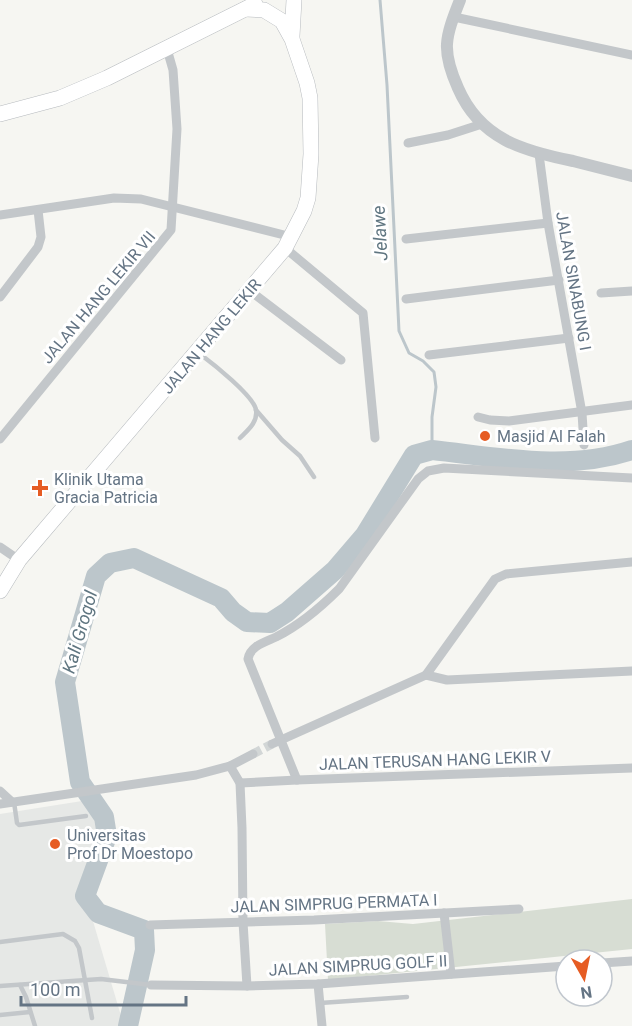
<svg xmlns="http://www.w3.org/2000/svg" width="632" height="1026" viewBox="0 0 632 1026" font-family="Roboto,sans-serif">
  <style>
    .built { fill: #e6e8e6 }
    .green { fill: #d7ddd3 }
    .lines { fill: none; stroke-linecap: round; stroke-linejoin: round }
    .stream { stroke: #bcc6cb; stroke-width: 3 }
    .river { stroke: #bcc6cb; stroke-width: 20 }
    .minor-tunnel { stroke: #d2d6d6; stroke-width: 9; stroke-dasharray: 9 4.5; stroke-linecap: butt }
    .primary-casing { stroke: #b6babe; stroke-width: 16 }
    .service { stroke: #c3c7ca; stroke-width: 4.5 }
    .minor { stroke: #c3c7ca; stroke-width: 9 }
    .tertiary { stroke: #c3c7ca; stroke-width: 12 }
    .primary { stroke: #fff; stroke-width: 15 }
    .poi-dot { fill: #e65c23; stroke: #fff; stroke-width: 2 }
    .labels { text-anchor: middle; stroke-width: 6; stroke-linejoin: round; paint-order: stroke }
    .street-label { font-size: 16px; fill: #647484; stroke: #fff }
    .poi-label { font-size: 16px; fill: #647484; stroke: #fff; text-anchor: start }
    .water-label { font-size: 18px; font-style: italic; fill: #607681; stroke: #fff }
  </style>
  <rect width="100%" height="100%" fill="#f6f6f2"/>
  <polygon class="built" points="101,798 115,825 106,864 90,911 124,1026 0,1026 0,814"/>
  <polygon class="green" points="632,899 632,949 328,980 325,924 378,921 413,924"/>
  <g class="lines">
    <polyline class="stream" points="380,0 387,85 399,331 409,353 423,361 434,372 436,387 432,417 432,450"/>
    <path class="river" d="M128,1026L145,950L144,930L98,913L85,896L107,836L104,817L80,782L65,682L96,576L110,563L134,558L221,598L233,612L247,622L270,623L287,612L335,570L365,535L414,455L432,450C498,457 568,472 632,450"/>
    <polyline class="minor-tunnel" points="253,754 272,744"/>
    <defs>
      <g id="primary">
        <polyline points="292,36 294,0"/>
        <polyline points="0,114 60,98 107,78 255,4"/>
        <polyline points="0,591 19,560 285,248 304,211 308,198 311,154 310,98 307,83 292,39 282,21 264,10 246,9"/>
      </g>
    </defs>
    <use href="#primary" class="primary-casing"/>
    <g class="service">
      <path d="M200,354C212,363 254,396 256,410C258,422 248,430 240,438"/>
      <polyline points="256,410 282,440 300,456 314,477"/>
      <polyline points="14,802 17,823 19,825 86,816"/>
      <polyline points="0,942 63,934 75,941 79,948 92,1018"/>
      <polyline points="20,985 26,997 35,1026"/>
      <polyline points="0,986 101,979 151,985"/>
      <polyline points="320,1003 407,997"/>
      <polyline points="0,1015 30,1012"/>
    </g>
    <g class="minor">
      <polyline points="454,17 632,55"/>
      <polyline points="408,143 448,135 482,124"/>
      <polyline points="539,154 548,223 582,413 584,445"/>
      <polyline points="0,215 114,198 141,199 292,237"/>
      <polyline points="406,239 548,223"/>
      <polyline points="285,248 363,313 375,438"/>
      <polyline points="249,290 341,360"/>
      <polyline points="601,293 632,291"/>
      <polyline points="0,297 38,247 41,237 38,210"/>
      <polyline points="406,299 559,280"/>
      <polyline points="429,355 569,338"/>
      <polyline points="478,417 490,420 509,421 632,405"/>
      <polyline points="0,439 171,230 177,129 173,70 167,49"/>
      <polyline points="0,547 19,560"/>
      <polyline points="426,675 495,579 506,574 632,562"/>
      <polyline points="426,675 447,680 632,671"/>
      <polyline points="272,744 426,675"/>
      <polyline points="230,766 240,783 242,828 243,922 247,986"/>
      <path d="M297,780L248,659C250,646 265,642 276,637C300,625 320,608 339,589L418,479L428,471L444,468L632,478"/>
      <polyline points="240,783 297,780 632,768"/>
      <polyline points="0,791 12,802"/>
      <polyline points="0,804 196,775 230,766 253,754"/>
      <polyline points="444,913 451,974"/>
      <polyline points="150,925 314,920 519,909"/>
      <polyline points="602,963 632,961"/>
      <polyline points="318,984 322,1026"/>
      <polyline points="151,985 247,986 318,984 566,966"/>
    </g>
    <path class="tertiary" d="M460,0C445,38 441,50 458,88C480,139 523,151 573,161C593,166 612,171 632,176"/>
    <use href="#primary" class="primary"/>
  </g>
  <g class="poi-dot">
    <circle cx="485" cy="436" r="6"/>
    <path d="M37 479h6v6h6v6h-6v6h-6v-6h-6v-6h6z"/>
    <circle cx="55" cy="844" r="6"/>
  </g>
  <g class="labels">
    <g class="street-label">
      <text transform="translate(574 281) rotate(80)" y="6">JALAN SINABUNG I</text>
      <text transform="translate(98 297) rotate(-50)" y="6">JALAN HANG LEKIR VII</text>
      <text transform="translate(211 336) rotate(-50)" y="6">JALAN HANG LEKIR</text>
      <text transform="translate(435 760) rotate(-2)" y="6">JALAN TERUSAN HANG LEKIR V</text>
      <text transform="translate(334 903) rotate(-2)" y="6">JALAN SIMPRUG PERMATA I</text>
      <text transform="translate(358 965) rotate(-3)" y="6">JALAN SIMPRUG GOLF II</text>
    </g>
    <g class="poi-label">
      <text x="497" y="442">Masjid Al Falah</text>
      <text x="54" y="485">Klinik Utama<tspan x="54" dy="18">Gracia Patricia</tspan></text>
      <text x="67" y="841">Universitas<tspan x="67" dy="18">Prof Dr Moestopo</tspan></text>
    </g>
    <g class="water-label">
      <text transform="translate(380 233) rotate(-93)" y="6">Jelawe</text>
      <text transform="translate(80 632) rotate(-74)" y="6">Kali Grogol</text>
    </g>
  </g>
  <g transform="translate(584 978) rotate(171)"><circle r="28" fill="#ffffff" stroke="#c1c7ce" stroke-width="1.5"/>
  <path d="M0-4.5L10 22L0 15L-10 22Z" fill="#e65c23"/>
  <text y="-9" font-size="16" font-weight="bold" text-anchor="middle" fill="#647484">N</text>
  </g>
  <path d="M21 996v9h165v-9" fill="none" stroke="#647484" stroke-width="3"/>
  <text x="30" y="996" font-size="18" fill="#647484" stroke="#ffffff" stroke-width="4.5" paint-order="stroke">100 m</text>
</svg>
